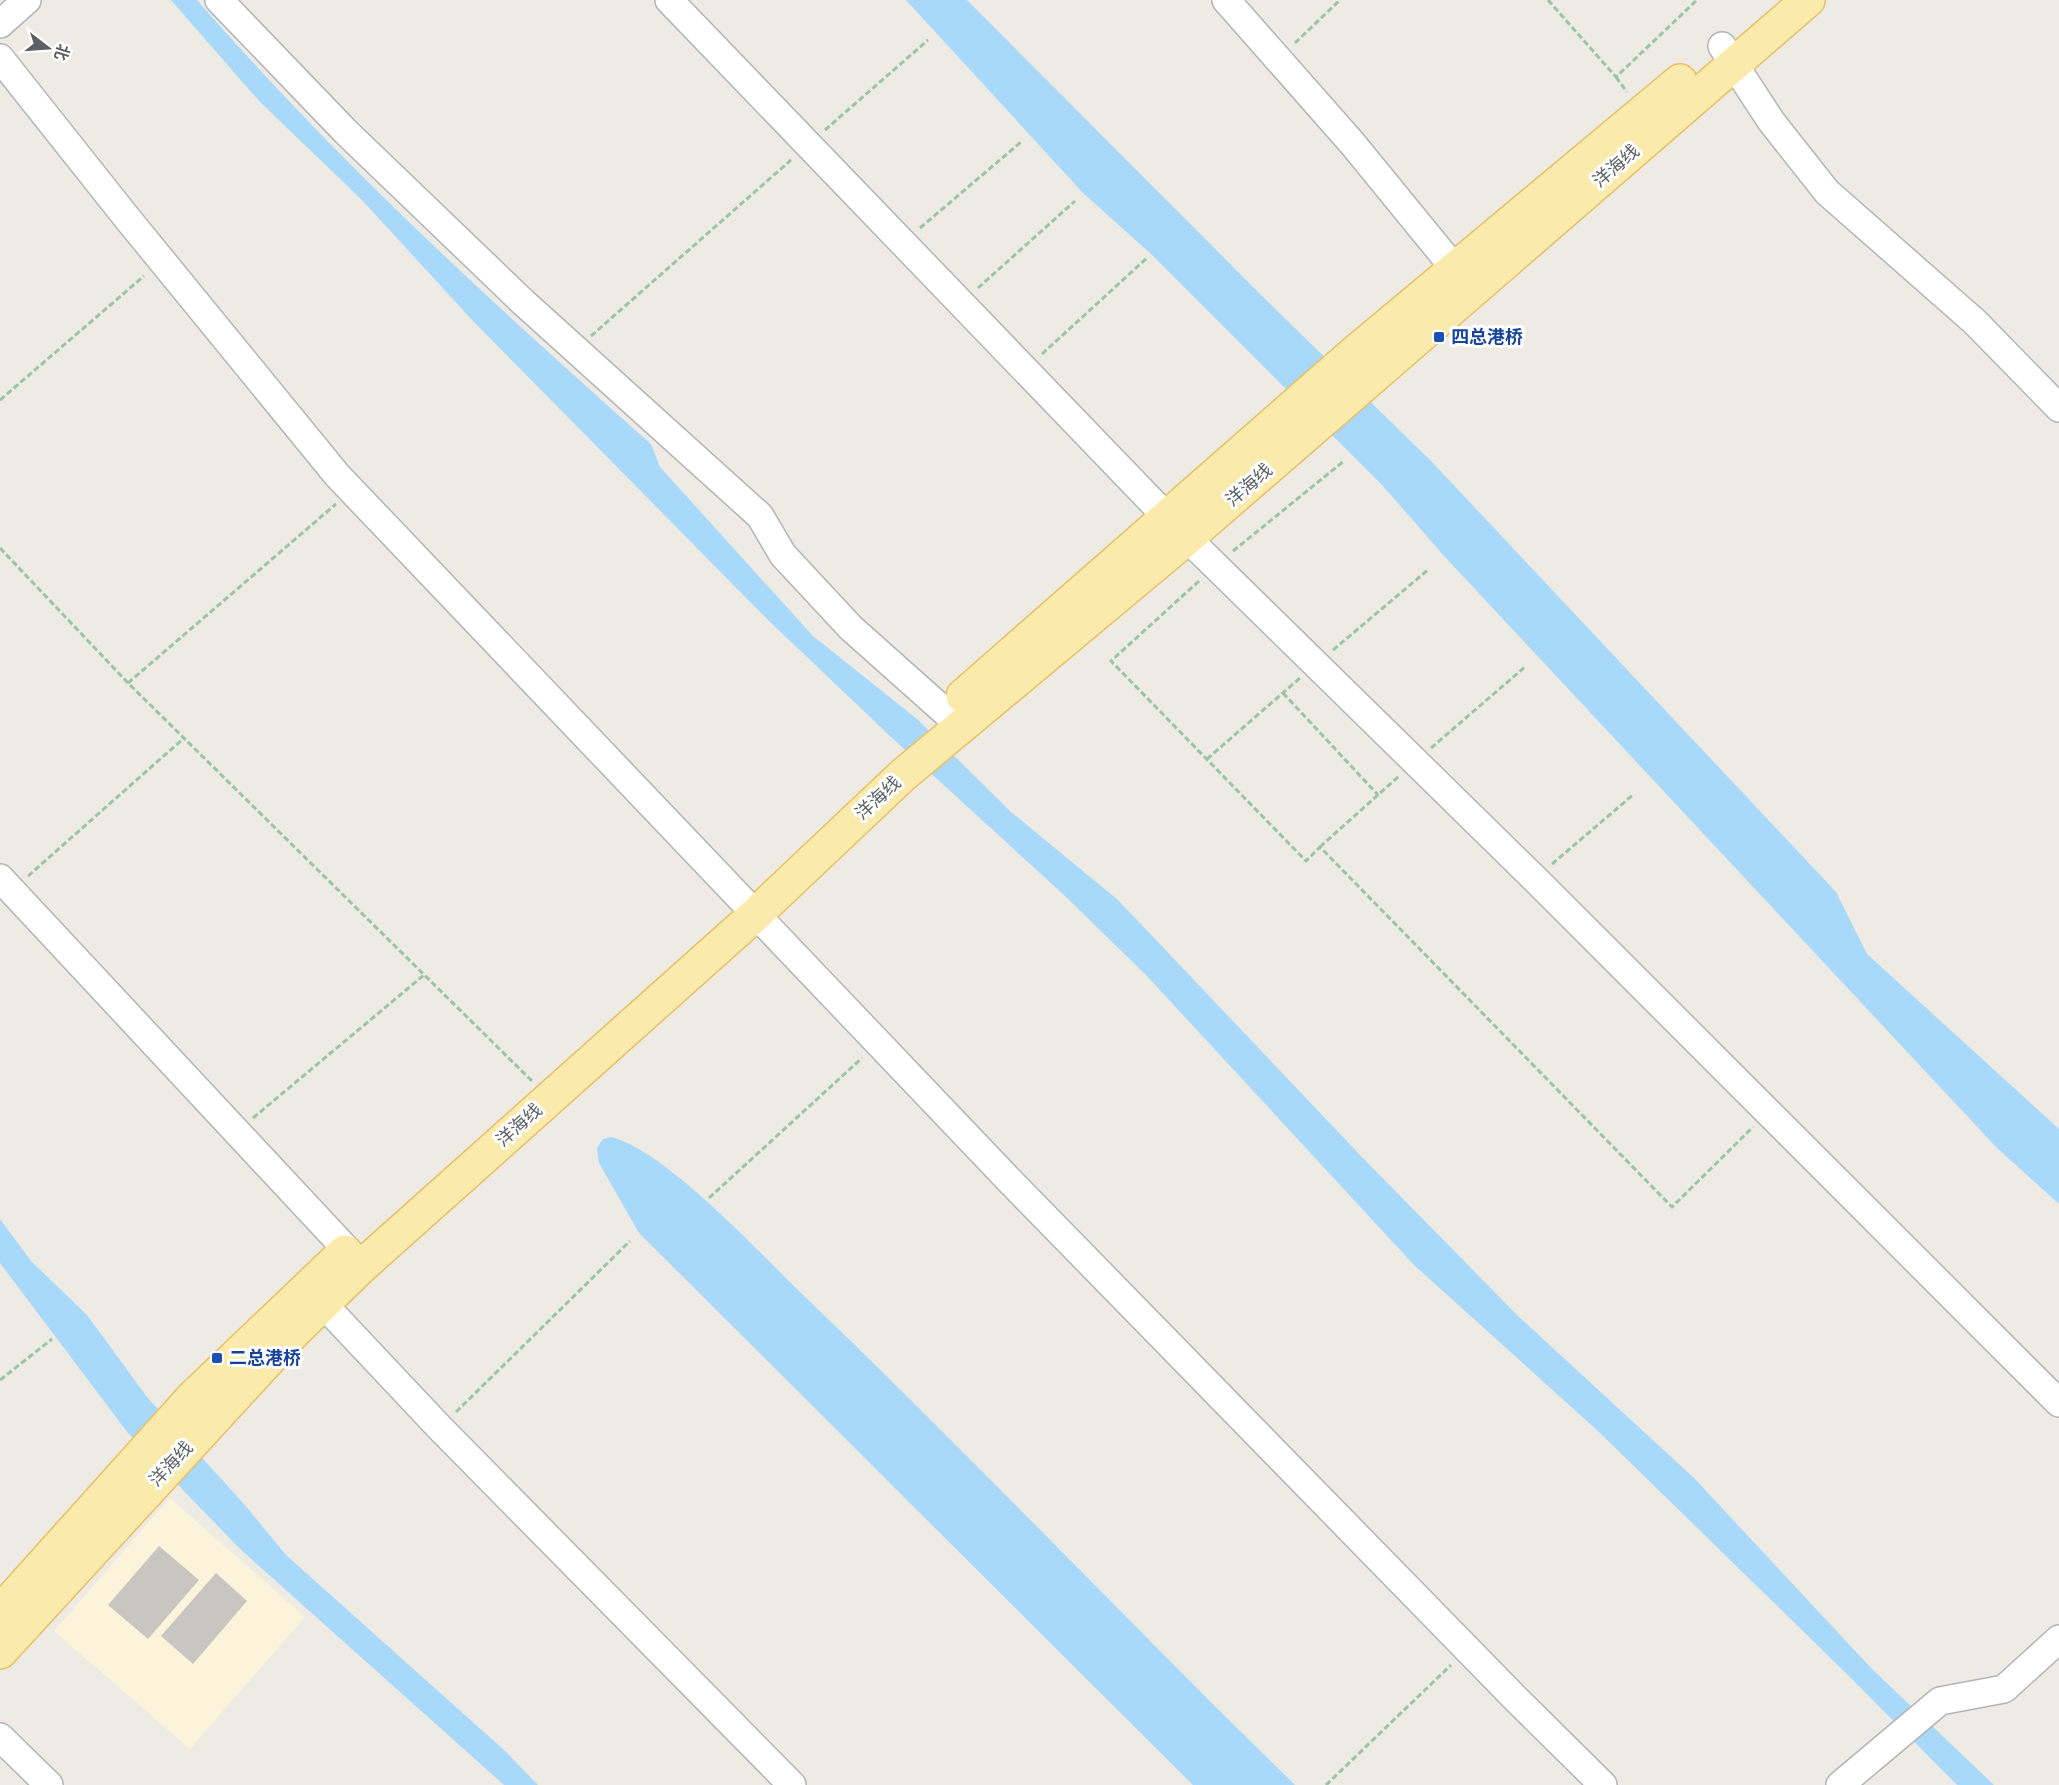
<svg xmlns="http://www.w3.org/2000/svg" width="2059" height="1785" viewBox="0 0 2059 1785" font-family="'Work Sans','Noto Sans SC',sans-serif">
  <style>
    .commercial { fill: #fcf3db }
    .water { fill: #a8d8fa }
    .building { fill: #c9c6c1 }
    .lines { fill: none; stroke-linecap: round; stroke-linejoin: round }
    .minor-casing { stroke: #b1b4b8; stroke-width: 30 }
    .major-casing { stroke: #e9bf62; stroke-width: 36 }
    .path { stroke: #9cc4a6; stroke-width: 3; stroke-dasharray: 6 3; stroke-linecap: butt }
    .minor { stroke: #fff; stroke-width: 27 }
    .major { stroke: #faebac; stroke-width: 33 }
    .transit-dot { fill: #1a4fb4; stroke: #fff; stroke-width: 2 }
    .labels { text-anchor: middle; stroke-width: 6; stroke-linejoin: round; paint-order: stroke }
    .street-label { font-size: 18px; fill: #5c5f64; stroke: #fff }
    .transit-label { font-size: 18px; font-weight: bold; fill: #164399; stroke: #fff; text-anchor: start }
  </style>
  <rect width="100%" height="100%" fill="#edebe4"/>
  <polygon class="commercial" points="170,1498 305,1617 190,1749 54,1631"/>
  <g class="water">
    <path d="M171,0H197C336,160 493,304 651,444L660,467L813,636L917,719L1011,812L1118,900L1361,1156L1518,1316L1694,1478L1872,1669L1994,1785H1957L1851,1678L1599,1432L1414,1265L1146,975L1065,896L890,736L766,618L473,321L362,200L260,102Z"/>
    <polygon points="906,0 967,0 1259,293 1432,462 1836,892 1867,954 2059,1129 2059,1204 1996,1147 1445,557 1383,486 1151,254 1083,193"/>
    <path d="M611,1137C664,1150 755,1248 797,1289C966,1451 1127,1621 1295,1785H1193L639,1233L599,1163L597,1148L603,1139Z"/>
    <polygon points="0,1219 31,1261 87,1315 147,1397 244,1504 286,1555 504,1750 538,1785 504,1785 239,1548 128,1433 0,1263"/>
  </g>
  <g class="building">
    <polygon points="159,1546 199,1580 148,1639 108,1605"/>
    <polygon points="216,1573 247,1601 193,1664 161,1636"/>
  </g>
  <g class="lines">
    <defs>
      <g id="minor">
        <polyline points="219,0 346,132 523,302 760,516 783,555 851,628 961,726"/>
        <polyline points="669,0 1187,538 1535,879 2059,1403"/>
        <polyline points="1226,0 1352,143 1468,285"/>
        <polyline points="0,24 27,0"/>
        <polyline points="1722,46 1771,121 1827,192 1975,322 2059,408"/>
        <polyline points="0,58 127,218 337,475 1008,1179 1515,1698 1603,1785"/>
        <polyline points="0,878 361,1265"/>
        <polyline points="310,1290 440,1428 792,1785"/>
        <polyline points="0,1737 49,1785"/>
        <polyline points="1840,1785 1940,1701 2004,1689 2059,1639"/>
      </g>
      <g id="major">
        <polyline points="963,696 1353,354 1680,81"/>
        <polyline points="0,1612 192,1398 345,1252"/>
        <polyline points="0,1652 294,1332 362,1266 756,914 903,775 1187,538 1808,0"/>
      </g>
    </defs>
    <use href="#minor" class="minor-casing"/>
    <use href="#major" class="major-casing"/>
    <g class="path">
      <polyline points="1548,0 1616,77 1697,0"/>
      <polyline points="1295,43 1340,0"/>
      <polyline points="1616,77 1627,92"/>
      <polyline points="825,130 928,40"/>
      <polyline points="920,228 1021,142"/>
      <polyline points="978,288 1075,201"/>
      <polyline points="591,336 791,160"/>
      <polyline points="1042,354 1148,257"/>
      <polyline points="0,400 144,276"/>
      <polyline points="0,548 128,683 533,1082"/>
      <polyline points="1233,551 1344,461"/>
      <polyline points="1199,581 1111,661 1306,861 1320,847 1672,1207 1753,1127"/>
      <polyline points="1333,650 1429,569"/>
      <polyline points="128,683 336,504"/>
      <polyline points="1283,693 1378,795"/>
      <polyline points="1431,748 1526,666"/>
      <polyline points="1207,759 1300,678"/>
      <polyline points="1320,847 1399,776"/>
      <polyline points="1552,864 1634,794"/>
      <polyline points="28,876 184,738"/>
      <polyline points="253,1118 424,975"/>
      <polyline points="709,1198 862,1058"/>
      <polyline points="0,1380 52,1339"/>
      <polyline points="456,1412 630,1241"/>
      <polyline points="1326,1785 1451,1665"/>
    </g>
    <use href="#minor" class="minor"/>
    <use href="#major" class="major"/>
  </g>
  <g class="transit-dot">
    <rect x="1433" y="331" width="12" height="12" rx="3"/>
    <rect x="211" y="1352" width="12" height="12" rx="3"/>
  </g>
  <g class="labels">
    <g class="street-label">
      <text transform="translate(1616 166) rotate(-41)" y="6">洋海线</text>
      <text transform="translate(1249 485) rotate(-41)" y="6">洋海线</text>
      <text transform="translate(878 798) rotate(-43)" y="6">洋海线</text>
      <text transform="translate(519 1125) rotate(-42)" y="6">洋海线</text>
      <text transform="translate(171 1464) rotate(-47)" y="6">洋海线</text>
    </g>
    <g class="transit-label">
      <text x="1451" y="343">四总港桥</text>
      <text x="229" y="1364">二总港桥</text>
    </g>
  </g>
  <g transform="translate(48 48) rotate(107)" stroke="#ffffff" stroke-width="4.5" paint-order="stroke">
  <path d="M0-4.5L10 22L0 15L-10 22Z" fill="#5c5f64"/>
  <text y="-9" font-size="16" font-weight="bold" text-anchor="middle" fill="#5c5f64">北</text>
  </g>
</svg>
